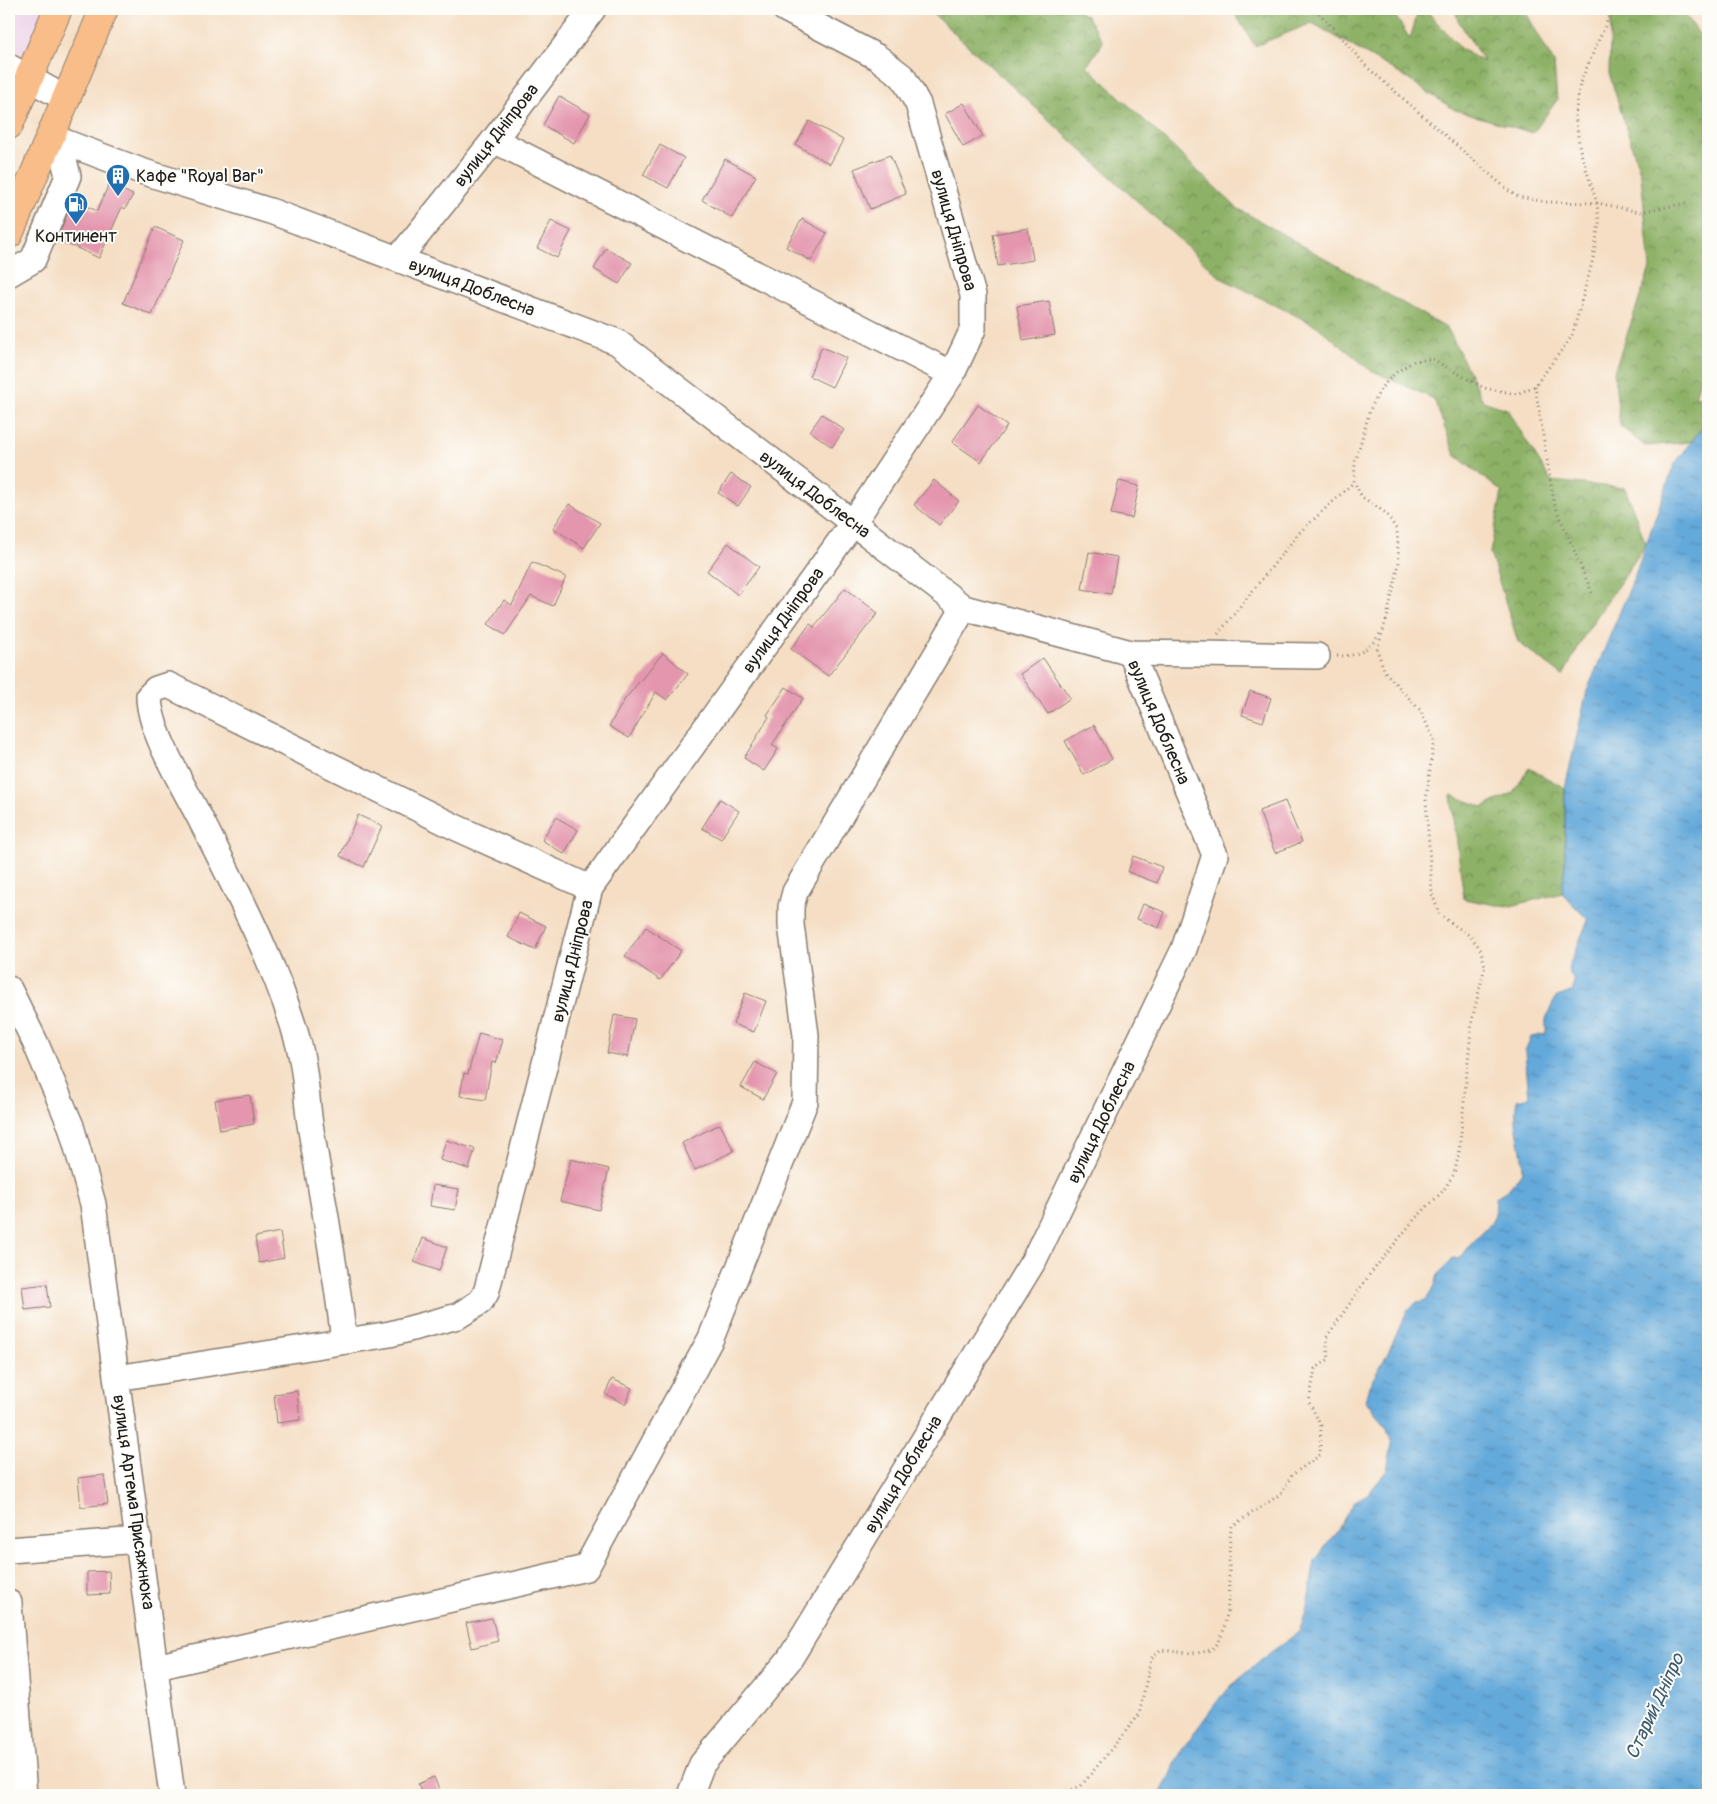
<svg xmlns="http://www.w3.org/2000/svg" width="1717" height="1804" viewBox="0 0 1717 1804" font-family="Pangolin,sans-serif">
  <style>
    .built { fill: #ecd1ea }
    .forest { fill: url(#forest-crowns); stroke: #546641 }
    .water { fill: url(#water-ripples); stroke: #40627b }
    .building { fill: #e496ae }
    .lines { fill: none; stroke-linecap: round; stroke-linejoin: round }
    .minor-casing { stroke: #887d70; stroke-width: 28 }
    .major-casing { stroke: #887d70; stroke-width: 30 }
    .path { stroke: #887d70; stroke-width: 3; stroke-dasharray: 1 4; stroke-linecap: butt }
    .minor { stroke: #fff; stroke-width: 25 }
    .major { stroke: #f8bd89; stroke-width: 28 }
    .labels { text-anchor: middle; stroke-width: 4; stroke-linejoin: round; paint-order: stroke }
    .street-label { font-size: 18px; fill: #1c1c1c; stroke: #fdfcf7 }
    .poi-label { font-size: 18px; fill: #1c1c1c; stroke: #fdfcf7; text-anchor: start }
    .water-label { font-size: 19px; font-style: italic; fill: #3c5b71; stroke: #fdfcf7 }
  </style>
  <defs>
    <pattern id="forest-crowns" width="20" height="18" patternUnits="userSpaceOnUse" patternTransform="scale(1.25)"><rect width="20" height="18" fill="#8db166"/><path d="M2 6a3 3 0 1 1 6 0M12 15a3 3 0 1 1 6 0" fill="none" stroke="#728f53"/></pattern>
    <pattern id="water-ripples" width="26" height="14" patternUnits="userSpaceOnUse" patternTransform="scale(1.25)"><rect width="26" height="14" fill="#64a9da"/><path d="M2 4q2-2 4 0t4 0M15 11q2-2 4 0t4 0" fill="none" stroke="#5289b0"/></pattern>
  </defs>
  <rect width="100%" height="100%" fill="#fdfcf7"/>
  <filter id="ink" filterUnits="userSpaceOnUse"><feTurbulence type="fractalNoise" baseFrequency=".02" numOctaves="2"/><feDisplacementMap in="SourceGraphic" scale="10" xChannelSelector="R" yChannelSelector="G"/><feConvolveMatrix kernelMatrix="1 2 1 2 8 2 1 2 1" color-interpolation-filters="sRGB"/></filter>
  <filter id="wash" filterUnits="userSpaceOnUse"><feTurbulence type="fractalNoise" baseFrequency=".0096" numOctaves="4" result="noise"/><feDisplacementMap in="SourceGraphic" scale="20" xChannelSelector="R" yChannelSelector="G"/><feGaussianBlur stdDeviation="1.12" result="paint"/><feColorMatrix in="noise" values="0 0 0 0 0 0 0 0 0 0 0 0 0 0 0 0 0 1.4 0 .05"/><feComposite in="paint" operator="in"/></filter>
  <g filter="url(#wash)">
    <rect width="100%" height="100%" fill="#f5dec4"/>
    <polygon class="built" points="9,9 48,9 29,57 9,48"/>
    <g class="forest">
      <polygon points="928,9 1075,9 1087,16 1103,42 1087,66 1237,208 1448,329 1483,401 1507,409 1551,481 1625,488 1646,544 1585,634 1563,676 1518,642 1490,553 1502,492 1455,455 1434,399 1369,369 1317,326 1221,278"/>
      <polygon points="1235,9 1391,9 1410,39 1419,9 1425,9 1461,49 1484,62 1458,20 1455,9 1524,9 1554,63 1557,100 1533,133 1455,110 1392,69 1312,23 1255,46 1234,12"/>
      <polygon points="1624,9 1681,9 1708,46 1708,350 1695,397 1708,395 1708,420 1691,442 1645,446 1620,426 1614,372 1650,268 1641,175 1609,73 1611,19"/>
      <polygon points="1529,768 1565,788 1565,863 1562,893 1507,907 1464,899 1451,795 1483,807 1513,793"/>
    </g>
    <path class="water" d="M1708,420V1795H1160L1183,1748L1216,1703L1230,1687L1271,1652L1299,1632L1306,1613L1315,1561L1336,1532L1355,1501L1369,1493L1387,1470L1392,1444L1386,1425L1365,1401L1369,1386L1388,1353L1407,1311L1417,1302L1425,1301L1434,1288L1438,1275L1453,1258L1460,1259C1465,1253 1469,1245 1475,1240C1490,1225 1498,1221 1495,1197L1507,1191L1523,1171C1523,1147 1512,1123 1517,1100L1529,1097L1525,1051L1531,1037L1546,1034V1019L1555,998L1573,991L1574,981L1568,969L1588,920L1562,893L1565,863V788L1587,691L1634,578L1674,465Z"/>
    <g id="blocks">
      <g class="building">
        <polygon points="559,96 590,114 574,143 543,125"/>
        <polygon points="964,103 983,136 963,147 945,114"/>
        <polygon points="809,121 843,140 830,164 796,145"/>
        <polygon points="660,145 684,158 668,188 643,175"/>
        <polygon points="890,155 906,194 870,209 854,169"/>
        <polygon points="725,159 756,176 732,218 702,200"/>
        <polygon points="109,184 133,195 125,209 122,207 99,258 57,239 73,200 97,211"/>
        <polygon points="802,219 827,233 811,261 786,247"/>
        <polygon points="551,221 571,231 557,258 537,248"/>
        <polygon points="155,227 184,240 152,315 123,303"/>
        <polygon points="1028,228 1033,260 998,266 993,234"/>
        <polygon points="606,248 632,263 619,284 594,269"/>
        <polygon points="1049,301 1055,335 1023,341 1017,306"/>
        <polygon points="822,347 846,358 832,387 809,376"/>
        <polygon points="978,405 1007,426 981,462 952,442"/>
        <polygon points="822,414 844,430 832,447 810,431"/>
        <polygon points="731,474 751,487 738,506 718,493"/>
        <polygon points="934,480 959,501 939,525 914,505"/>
        <polygon points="1119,481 1139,486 1132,518 1111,514"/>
        <polygon points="569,504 600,523 584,548 553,528"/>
        <polygon points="728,543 759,567 738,595 707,571"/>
        <polygon points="1089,552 1117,557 1111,594 1082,589"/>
        <polygon points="532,562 566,577 553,606 531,596 505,635 488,624 504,600 512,605"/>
        <polygon points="845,588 878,613 828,676 791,649 810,624 814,627"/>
        <polygon points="663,653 688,674 667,700 656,692 629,738 609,726 625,699"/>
        <polygon points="1043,658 1070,698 1048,714 1020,674"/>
        <polygon points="786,687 803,698 772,745 778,749 764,771 744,758 769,717 767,715"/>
        <polygon points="1250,691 1271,698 1263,722 1242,715"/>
        <polygon points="1094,725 1112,759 1084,775 1065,741"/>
        <polygon points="720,799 739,811 721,839 702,828"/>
        <polygon points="1285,801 1302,842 1275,853 1259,811"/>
        <polygon points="358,815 382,826 364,867 340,856"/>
        <polygon points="556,817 578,830 564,854 542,840"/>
        <polygon points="1133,856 1162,867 1157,883 1128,872"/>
        <polygon points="1143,904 1165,912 1159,928 1137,919"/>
        <polygon points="519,913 546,926 535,950 508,937"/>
        <polygon points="646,927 681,951 660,980 625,956"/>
        <polygon points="745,993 766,1001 754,1032 733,1024"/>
        <polygon points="614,1015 635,1019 628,1057 607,1053"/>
        <polygon points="479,1033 503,1040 496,1063 492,1062 485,1100 460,1096 464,1073 468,1074"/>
        <polygon points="755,1062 777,1074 763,1099 741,1087"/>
        <polygon points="250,1095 254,1124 220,1130 215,1100"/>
        <polygon points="720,1124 734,1151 695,1170 682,1143"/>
        <polygon points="446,1140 475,1149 469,1169 440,1160"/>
        <polygon points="571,1159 609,1169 599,1210 560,1201"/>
        <polygon points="433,1185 459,1189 455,1210 430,1206"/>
        <polygon points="280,1232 284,1258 259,1263 255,1237"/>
        <polygon points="423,1238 447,1247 439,1271 414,1262"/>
        <polygon points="47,1284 50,1307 25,1310 22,1287"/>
        <polygon points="612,1379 632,1388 625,1404 605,1394"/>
        <polygon points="297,1391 300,1420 277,1423 274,1394"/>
        <polygon points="104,1475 108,1504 81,1507 78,1478"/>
        <polygon points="109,1571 110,1594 87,1595 87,1572"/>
        <polygon points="492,1618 498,1641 472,1648 466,1623"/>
        <polygon points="434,1777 441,1795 423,1795 418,1784"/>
      </g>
    </g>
  </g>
  <g filter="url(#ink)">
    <use href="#blocks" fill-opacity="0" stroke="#887d70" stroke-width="1"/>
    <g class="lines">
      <defs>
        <g id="minor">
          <polyline points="9,67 66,99"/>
          <polyline points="51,137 141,171 273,212 617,342 964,608 1131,653 1317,656"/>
          <polyline points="494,140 952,374"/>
          <polyline points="398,259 494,140 593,9"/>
          <polyline points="9,274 33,260 68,176 59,140"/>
          <polyline points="9,989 35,1042 71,1126 93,1204 172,1795"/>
          <path d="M344,1341C336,1268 322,1197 310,1124C306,1098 306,1068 298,1042C278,969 237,891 203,824C186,790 149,732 149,696L156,689L168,685L457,828L590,888"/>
          <polyline points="117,1378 390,1334 458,1316 480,1302 486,1293 590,888 853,523 952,374 973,329 973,295 918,104 903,77 877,57 785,9"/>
          <polyline points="9,1550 139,1540"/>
          <polyline points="9,1603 24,1795"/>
          <polyline points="156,1667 586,1568 711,1338 805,1102 806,1035 791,925 791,907 795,892 964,608"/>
          <polyline points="690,1795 702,1764 789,1660 1034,1260 1184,949 1215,855 1131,653"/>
        </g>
        <g id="major">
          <polyline points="9,125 58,9"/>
          <polyline points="9,234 104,9"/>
        </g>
      </defs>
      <use href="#minor" class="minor-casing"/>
      <use href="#major" class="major-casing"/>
      <g class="path">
        <polyline points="1316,9 1368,68 1509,191 1519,197 1546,202 1597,203 1640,212 1686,203"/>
        <polyline points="1535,386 1554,503 1593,595"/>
        <polyline points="1388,612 1399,564 1397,530 1386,513 1362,497 1354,482 1355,463 1370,410 1381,388 1395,373 1414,361 1432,359 1484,388 1517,394 1535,386 1572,336 1593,259 1599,223 1597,203 1580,150 1575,115 1580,83 1609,17 1619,9"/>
        <polyline points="1218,634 1299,533 1354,482"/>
        <path d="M1337,656C1360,656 1368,651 1381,632"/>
        <path d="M1058,1795L1081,1786L1139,1715L1151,1659L1160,1650C1174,1651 1193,1655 1207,1651C1239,1642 1224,1551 1232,1526L1281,1494L1292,1475L1320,1455L1321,1426L1309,1402L1315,1369L1329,1359L1326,1338L1370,1274L1414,1220L1443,1191L1454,1174L1459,1153L1472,1020L1485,966L1480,948L1470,936L1440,915L1432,894L1426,799L1434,740L1420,710L1385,672L1377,650L1389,611"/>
      </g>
      <use href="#minor" class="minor"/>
      <use href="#major" class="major"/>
    </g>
  </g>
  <defs>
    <symbol id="building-pin" viewBox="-11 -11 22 30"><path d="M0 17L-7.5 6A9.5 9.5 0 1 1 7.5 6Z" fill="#1f6fb2" stroke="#fdfcf7"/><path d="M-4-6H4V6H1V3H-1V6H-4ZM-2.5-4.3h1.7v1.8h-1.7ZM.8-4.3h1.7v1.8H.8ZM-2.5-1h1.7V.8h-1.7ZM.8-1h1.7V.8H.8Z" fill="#fff"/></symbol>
    <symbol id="fuel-pin" viewBox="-11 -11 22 30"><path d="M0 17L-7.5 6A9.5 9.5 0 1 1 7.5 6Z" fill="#1f6fb2" stroke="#fdfcf7"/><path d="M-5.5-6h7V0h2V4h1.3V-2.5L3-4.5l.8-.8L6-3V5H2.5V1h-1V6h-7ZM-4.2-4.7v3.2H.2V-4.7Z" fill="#fff"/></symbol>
  </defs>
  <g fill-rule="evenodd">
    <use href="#building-pin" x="104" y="162" width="28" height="38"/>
    <use href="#fuel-pin" x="62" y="190" width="28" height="38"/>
  </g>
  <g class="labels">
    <g class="street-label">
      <text transform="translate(496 135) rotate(-52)" y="6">вулиця Дніпрова</text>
      <text transform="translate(954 230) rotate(74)" y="6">вулиця Дніпрова</text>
      <text transform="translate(472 287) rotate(21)" y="6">вулиця Доблесна</text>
      <text transform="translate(815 494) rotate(37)" y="6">вулиця Доблесна</text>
      <text transform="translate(783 620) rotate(-54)" y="6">вулиця Дніпрова</text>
      <text transform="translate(1159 722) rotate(67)" y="6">вулиця Доблесна</text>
      <text transform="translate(572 961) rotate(-76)" y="6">вулиця Дніпрова</text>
      <text transform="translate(1101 1122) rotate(-64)" y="6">вулиця Доблесна</text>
      <text transform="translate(903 1474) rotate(-59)" y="6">вулиця Доблесна</text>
      <text transform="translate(134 1502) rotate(82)" y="6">вулиця Артема Присяжнюка</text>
    </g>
    <g class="poi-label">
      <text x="136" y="182">Кафе "Royal Bar"</text>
      <text x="76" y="242" text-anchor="middle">Континент</text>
    </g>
    <g class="water-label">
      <text transform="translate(1654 1706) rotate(-65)" y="7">Старий Дніпро</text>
    </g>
  </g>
  <rect width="1717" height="1804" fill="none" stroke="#fdfcf7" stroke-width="30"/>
</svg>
